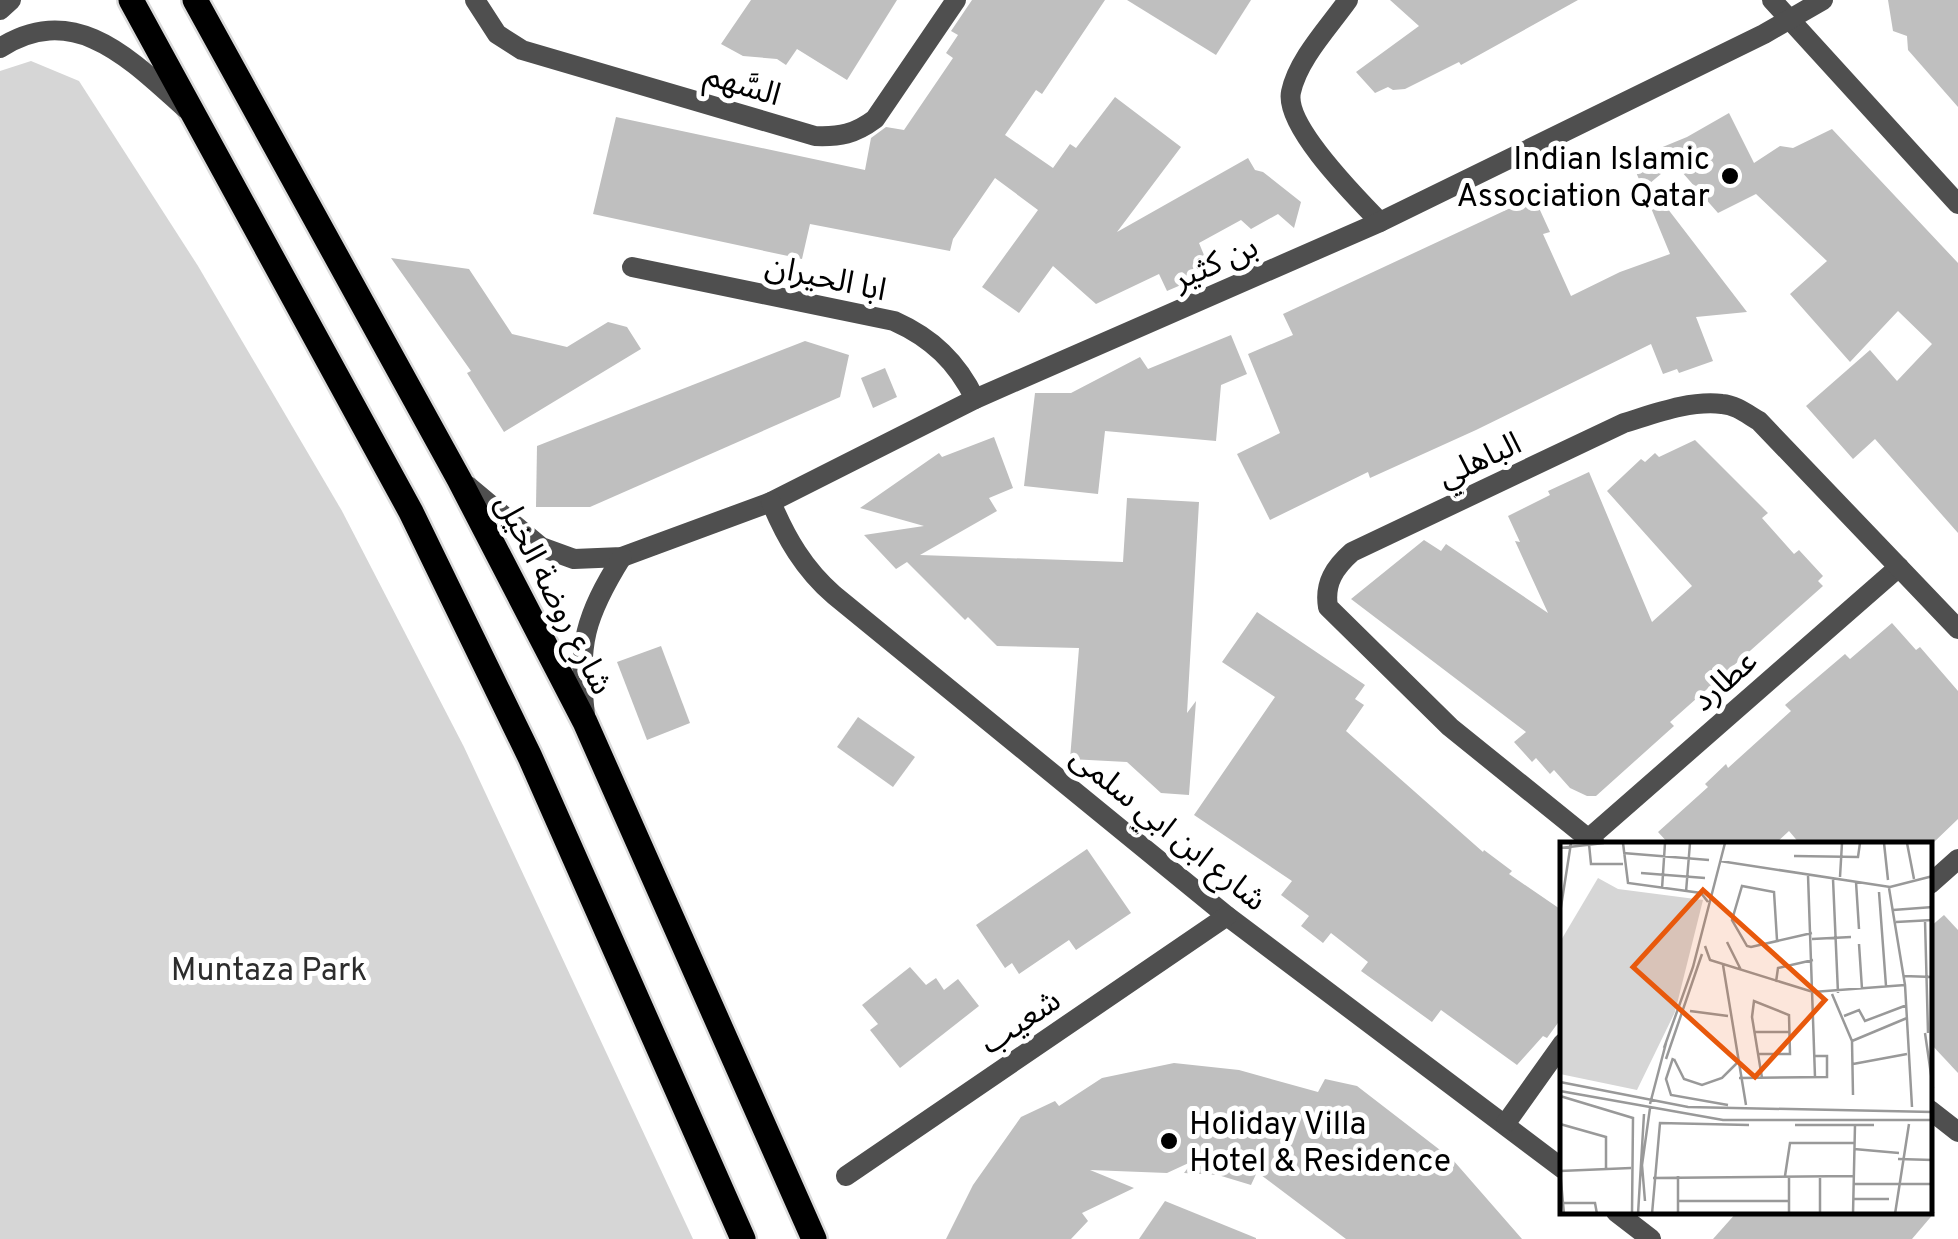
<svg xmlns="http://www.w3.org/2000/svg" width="1958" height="1239" viewBox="0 0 1958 1239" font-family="Overpass,'Noto Sans Arabic',sans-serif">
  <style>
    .green { fill: #d6d6d6 }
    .building { fill: #bfbfbf }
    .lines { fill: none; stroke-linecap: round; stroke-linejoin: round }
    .primary-casing { stroke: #dbdbdb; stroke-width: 30 }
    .minor { stroke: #4f4f4f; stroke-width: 20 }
    .primary { stroke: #000; stroke-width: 25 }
    .poi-dot { fill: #000; stroke: #fff; stroke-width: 4 }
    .labels { text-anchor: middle; stroke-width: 10; stroke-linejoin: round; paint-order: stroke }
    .street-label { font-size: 32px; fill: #000; stroke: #fff }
    .poi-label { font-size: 32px; fill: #000; stroke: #fff; text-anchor: end }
    .park-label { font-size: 32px; fill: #2d2d2d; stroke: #fff }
    .inset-road { fill: none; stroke: #999; stroke-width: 2.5 }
    .view { fill: #e8590c; fill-opacity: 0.15; stroke: #e8590c; stroke-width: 5 }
    .inset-edge { fill: none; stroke: #000; stroke-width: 5 }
  </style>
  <rect width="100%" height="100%" fill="#fff"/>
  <polygon class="green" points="31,61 79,81 198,266 342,511 464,747 693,1239 0,1239 0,71"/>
  <g class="building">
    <polygon points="751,0 897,0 847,80 797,49 786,65 777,59 743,56 721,44"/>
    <polygon points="972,0 1105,0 1042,94 1036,90 1005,135 1053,168 1070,144 1076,148 1115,97 1181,147 1117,232 1248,158 1255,170 1263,172 1301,202 1294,228 1278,214 1251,229 1241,220 1199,243 1211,272 1167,291 1159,274 1096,304 1053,266 1019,313 982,287 1038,210 995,178 953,239 950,251 810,224 802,259 593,214 616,117 865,170 871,138 886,127 904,130 953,58 946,53 958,35 951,31"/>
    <polygon points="1127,0 1251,0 1216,55"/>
    <polygon points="1390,0 1578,0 1461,65 1459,62 1405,89 1393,90 1388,87 1375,93 1356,72 1419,26"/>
    <polygon points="1888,0 1958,0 1958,107 1908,50 1907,36 1893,31"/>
    <polygon points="1729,113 1754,163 1780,146 1793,148 1832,129 1958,263 1958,533 1875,439 1853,459 1806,406 1870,350 1897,381 1932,344 1898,311 1850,362 1790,294 1827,261 1756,194 1718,213 1674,163 1643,189 1631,160 1687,137"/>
    <polygon points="1651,187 1747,312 1696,317 1713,361 1679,373 1677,369 1663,374 1651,344 1476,430 1370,478 1368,472 1270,520 1237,454 1280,433 1248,354 1293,335 1283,314 1534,197 1550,232 1543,234 1571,296 1620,272 1670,254 1644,191"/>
    <polygon points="391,258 469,269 512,334 567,347 608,322 627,327 641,349 504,432 467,373 471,371"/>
    <polygon points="1231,335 1247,374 1221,385 1216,441 1105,431 1098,494 1024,486 1035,393 1071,393 1140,357 1148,369"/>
    <polygon points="805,341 849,355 840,397 590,507 536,507 537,446"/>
    <polygon points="885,368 897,397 873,408 861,378"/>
    <polygon points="994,437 1013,488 989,498 997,511 920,555 1123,562 1127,498 1199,502 1187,713 1196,701 1189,795 1161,793 1127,762 1070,759 1079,648 997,646 968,617 965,620 907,562 896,569 864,535 924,526 860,508 939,453 942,457"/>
    <polygon points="1695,440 1768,513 1762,518 1794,554 1799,550 1823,576 1818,581 1823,586 1670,722 1674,726 1596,796 1587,796 1570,788 1554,770 1550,774 1536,758 1532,762 1514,742 1526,732 1351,599 1424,540 1441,551 1446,544 1548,613 1515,541 1520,542 1508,516 1550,495 1548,491 1589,472 1652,622 1692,586 1607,491 1641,459 1645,462 1655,453 1659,457"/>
    <polygon points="1257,612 1365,685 1355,699 1364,705 1346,731 1483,852 1484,850 1512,871 1509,874 1563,911 1563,1016 1547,1038 1543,1036 1517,1065 1441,1010 1432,1022 1361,971 1368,962 1331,933 1323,943 1301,926 1309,916 1281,895 1292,881 1194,815 1275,697 1222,662"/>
    <polygon points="1892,623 1916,650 1920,647 1958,691 1958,819 1932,844 1800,844 1789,831 1775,844 1669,844 1658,832 1708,787 1705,784 1726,764 1728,768 1791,711 1785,705 1845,654 1850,659"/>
    <polygon points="661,646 690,723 647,740 617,662"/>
    <polygon points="858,717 915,757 893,787 837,747"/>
    <polygon points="1087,849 1131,913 1076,950 1069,940 1019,974 1012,963 1005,968 976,925"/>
    <polygon points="1944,915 1958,930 1958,1073 1930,1043 1930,927"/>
    <polygon points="910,967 926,985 936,978 944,990 958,979 979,1006 900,1068 870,1030 878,1024 862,1005"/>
    <polygon points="1174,1063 1239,1070 1318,1092 1325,1079 1357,1086 1453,1160 1522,1239 1346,1239 1257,1172 1251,1185 1218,1175 1184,1173 1193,1161 1167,1173 1090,1170 1134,1188 1082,1213 1088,1221 1071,1239 946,1239 973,1185 1021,1117 1055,1101 1059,1106 1102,1078"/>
    <polygon points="1165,1201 1256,1238 1256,1239 1139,1239"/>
    <polygon points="1737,1212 1935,1212 1912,1239 1713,1239"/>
  </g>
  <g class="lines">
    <defs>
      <g id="primary">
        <polyline points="131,0 411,512 530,757 743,1239"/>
        <polyline points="195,0 459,479 585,722 814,1239"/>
      </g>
    </defs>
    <use href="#primary" class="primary-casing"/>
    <g class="minor">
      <path d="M475,0L497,34L522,50L815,136C840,137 855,134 875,119L956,0"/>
      <path d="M1348,0C1329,27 1298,59 1291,92C1284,126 1357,198 1380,222"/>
      <polyline points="1772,0 1958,204"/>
      <polyline points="0,10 11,0"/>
      <path d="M0,48C75,0 131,60 186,109"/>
      <path d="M632,267L894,321C932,338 957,362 975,399"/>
      <polyline points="468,486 541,547 574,559 622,557 771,502 975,399 1380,222 1764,34 1823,0"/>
      <path d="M771,502C786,538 804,569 834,595L1227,916L1563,1169"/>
      <path d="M585,715C577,645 585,616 622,557"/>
      <polyline points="1588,839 1899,567"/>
      <path d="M1595,844L1450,727L1328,607C1324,583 1335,567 1352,552L1624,423C1654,414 1690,400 1722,404C1736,405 1747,414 1759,421L1958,629"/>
      <polyline points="1930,884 1958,859"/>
      <polyline points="1930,1110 1958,1132"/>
      <polyline points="1506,1123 1563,1043"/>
      <polyline points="846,1176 1227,916"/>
      <polyline points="1616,1212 1651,1239"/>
    </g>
    <use href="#primary" class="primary"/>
  </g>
  <g class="poi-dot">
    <circle cx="1730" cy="176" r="10"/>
    <circle cx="1169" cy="1141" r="10"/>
  </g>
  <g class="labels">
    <g class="street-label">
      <text transform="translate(743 84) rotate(17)" y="11">السَّهم</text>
      <text transform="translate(1215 262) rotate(-24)" y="11">بن كثير</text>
      <text transform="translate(826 277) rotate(12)" y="11">ابا الحيران</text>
      <text transform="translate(1479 459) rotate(-25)" y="11">الباهلي</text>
      <text transform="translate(555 594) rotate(63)" y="11">شارع روضة الخيل</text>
      <text transform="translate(1724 680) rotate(-41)" y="11">عطارد</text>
      <text transform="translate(1169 828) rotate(39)" y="11">شارع ابن ابي سلمى</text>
      <text transform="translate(1020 1021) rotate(-34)" y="11">شعيب</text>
    </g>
    <g class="poi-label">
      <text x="1710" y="169">Indian Islamic<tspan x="1710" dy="37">Association Qatar</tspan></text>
      <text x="1189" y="1134" text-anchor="start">Holiday Villa<tspan x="1189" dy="37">Hotel &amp; Residence</tspan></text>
    </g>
    <g class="park-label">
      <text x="269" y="980">Muntaza Park</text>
    </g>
  </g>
  <g transform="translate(1560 842)">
    <rect width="372" height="372" fill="#fff"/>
    <path d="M38,36L58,47L143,58L115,170L77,248L0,232V100Z" fill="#d6d6d6"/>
    <path class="inset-road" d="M63,1L68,41L141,51L148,60M324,1L328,38M347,1L354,37M29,2L31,22H63M0,6L44,1M63,11L149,18M234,14L298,15L300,1M160,19L330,45L373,34M81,31L145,36M248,33L255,235M280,35L282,1M273,37L278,151M296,40L299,87M329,46L345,143L352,265M102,47L105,1M126,50L130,1M319,50L326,144M333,68L373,65M0,71L11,1M365,78L368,191M336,80L373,78M252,97L291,95M217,98L214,50L182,44L172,78L187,104L191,105L252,91M167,100L181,128M299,102L302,147M145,104L150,118L253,150L345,143M163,123L186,263M343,134L373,135M216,140L218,126L253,118M272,152L292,199L293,253M130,169L168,174M284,174L299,168L305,179L347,163M195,190H229M365,191L373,246M292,199L347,176M104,206L133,125L165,1M199,212H230L229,173L194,159L192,175L202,236M113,216L106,237L111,253L168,263M106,217L142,112M114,217L124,237L142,243L162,236L177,221M293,222L347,212M179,236L267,235V214H254M0,240L128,265L373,270M0,249L163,278H373M0,254L73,276L72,372M90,262L106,201M0,282L46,295V329M235,283H314M294,307L339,311M338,317L373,318M0,328L4,372M0,329L71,326M118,334V372M225,334L230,301H295M260,335V372M93,336L294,334M294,342H373M293,357H329M85,359L82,323L90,266M118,359H229M4,361H35L37,372M78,372L84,272M92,372L100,281L189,283M229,372V335M293,372L295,283M335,372L349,282"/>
    <path class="view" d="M143,48L265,158L195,235L73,125Z"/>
    <rect width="372" height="372" class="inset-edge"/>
  </g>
</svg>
